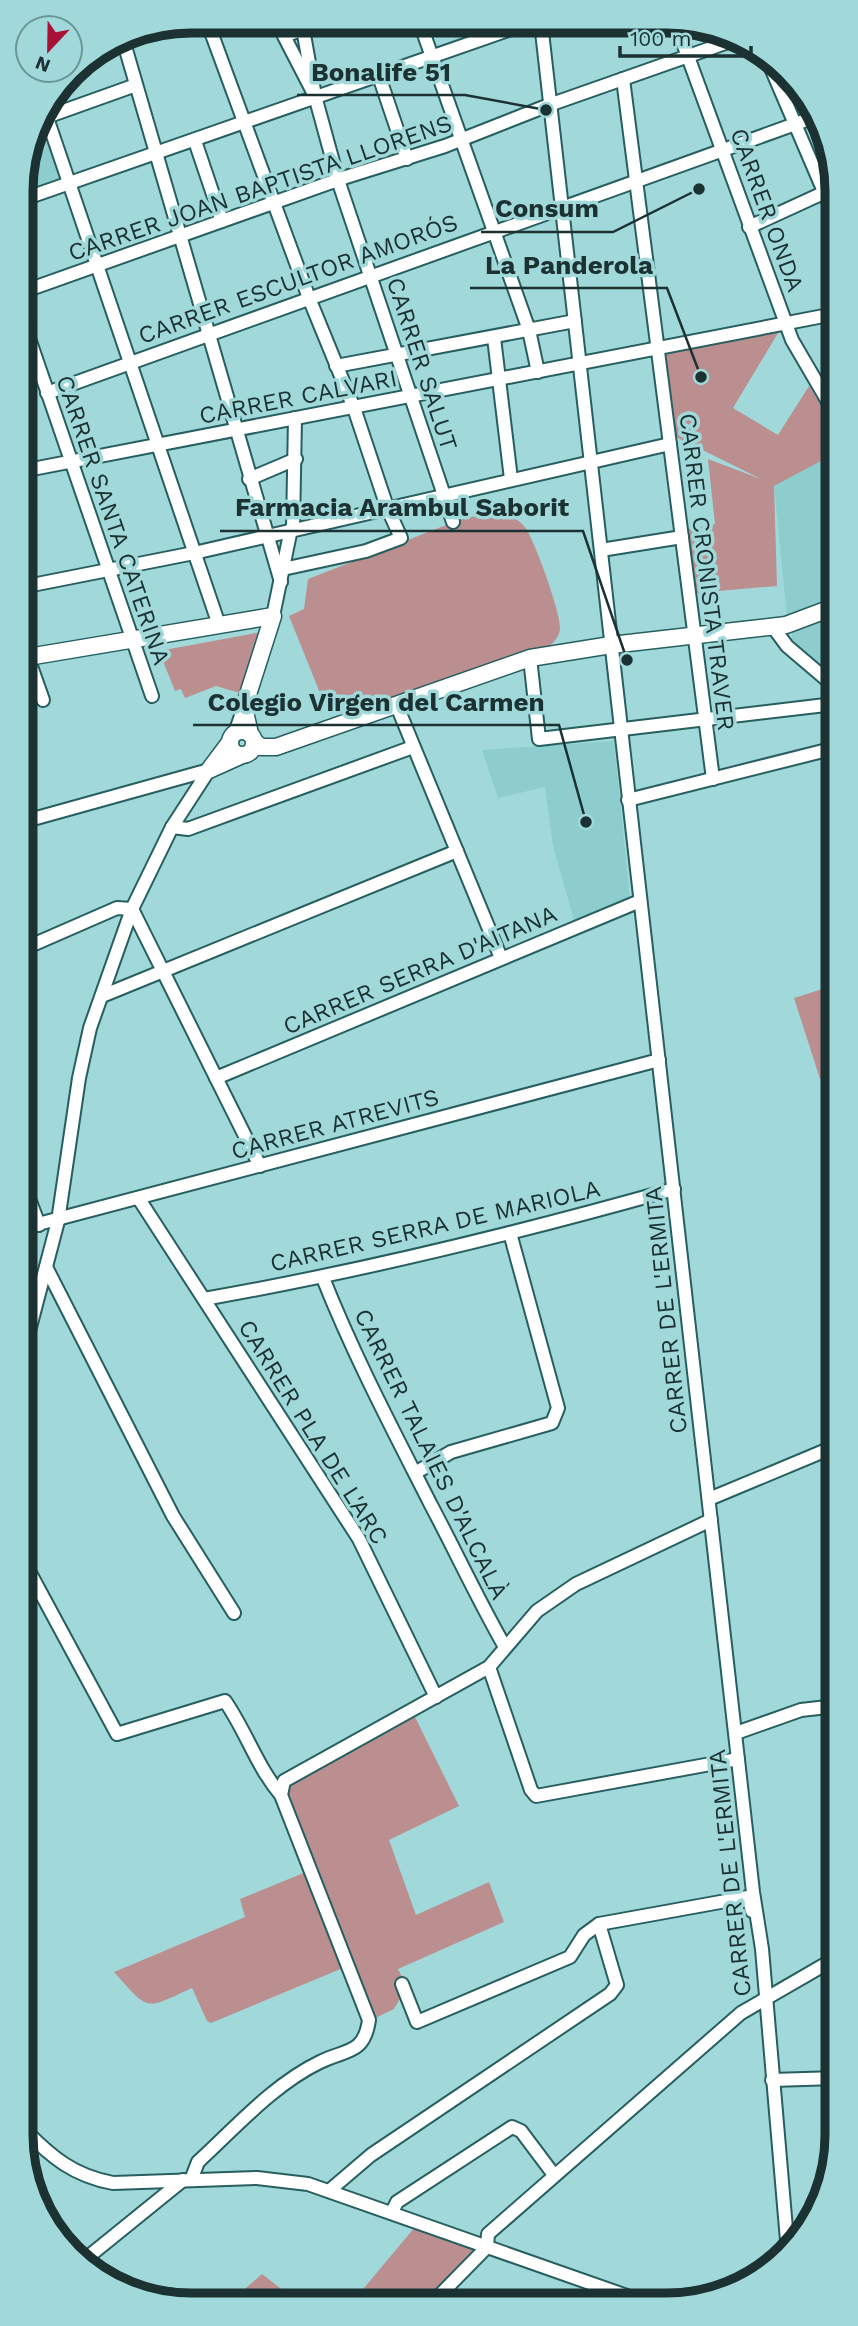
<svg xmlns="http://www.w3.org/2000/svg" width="858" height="2326" viewBox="0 0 858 2326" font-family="'Work Sans',sans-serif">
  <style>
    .built { fill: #8dcdce }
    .green { fill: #bb8f90 }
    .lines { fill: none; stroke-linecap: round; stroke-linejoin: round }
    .minor-casing { stroke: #275e5f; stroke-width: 16 }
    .major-casing { stroke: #275e5f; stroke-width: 19 }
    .minor { stroke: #fff; stroke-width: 12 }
    .major { stroke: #fff; stroke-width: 16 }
    .labels { text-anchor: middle; stroke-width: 7; stroke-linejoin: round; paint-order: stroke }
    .street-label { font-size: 24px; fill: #1b3132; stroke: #a1d9da }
    .rim { fill: none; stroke: #1b3132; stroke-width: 9 }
    .leader { fill: none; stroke: #1b3132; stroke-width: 2.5 }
    .callout-dot { fill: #1b3132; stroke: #a1d9da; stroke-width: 2.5 }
    .callout-label { font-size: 26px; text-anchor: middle; font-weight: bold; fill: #1b3132; stroke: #a1d9da; stroke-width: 7; stroke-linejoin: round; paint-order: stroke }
  </style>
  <rect width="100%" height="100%" fill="#a1d9da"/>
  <g class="built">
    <polygon points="44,125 60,179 21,194 21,180 35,128"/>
    <polygon points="834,454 834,601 787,617 774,485"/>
    <polygon points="834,616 834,677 790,643 793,631"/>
    <polygon points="614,741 630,899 574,920 553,846 545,787 498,798 482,750"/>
  </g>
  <g class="green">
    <polygon points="781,328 733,408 778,435 809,386 834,425 834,454 774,486 777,586 695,593 689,529 715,524 708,459 761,479 668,433 663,351"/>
    <path d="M496,511C507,513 516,517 524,526C533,535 562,616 560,629C559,640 549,647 540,653L365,715L341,697L324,703L289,616L304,609L308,579L459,520Z"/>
    <polygon points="262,632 240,693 216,686 185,698 181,689 175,691 159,651"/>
    <polygon points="835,985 835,1074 820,1079 794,998"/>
    <polygon points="415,1717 459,1806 389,1840 416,1915 489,1882 504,1922 398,1969 402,1977 394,1981 401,1997 394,2009 373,2019 287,1793 292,1785"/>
    <path d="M306,1872L343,1968L211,2023L207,2021L192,1988C144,2010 150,2012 114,1972L245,1917L240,1899Z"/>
    <polygon points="415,2227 477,2250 428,2302 383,2302 364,2288"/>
    <polygon points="262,2274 298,2302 230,2302"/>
  </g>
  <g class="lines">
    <defs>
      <g id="minor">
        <polyline points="207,21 309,298 354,408 387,507 401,538 366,551 283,569"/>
        <polyline points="301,22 303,29 323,22"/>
        <polyline points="420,23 529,330 538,372"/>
        <polyline points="541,23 753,1892 762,1949 788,2252"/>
        <polyline points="676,24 792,340 834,412"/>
        <polyline points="122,36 281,582"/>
        <polyline points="768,61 834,215"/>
        <polyline points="379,76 407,159"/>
        <polyline points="623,79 713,779"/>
        <polyline points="315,96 284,36 303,29 315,96 338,180 453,522"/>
        <polyline points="44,109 219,625"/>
        <polyline points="38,120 136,85"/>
        <polyline points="195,141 222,221"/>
        <polyline points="21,200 528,23"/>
        <polyline points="749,227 834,188"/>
        <polyline points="22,292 346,177 445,146 549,105 731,41"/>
        <polyline points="22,318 152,696"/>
        <polyline points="494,338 511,479"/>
        <polyline points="336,366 575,321"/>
        <polyline points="47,393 812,118"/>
        <polyline points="22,471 834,314"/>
        <polyline points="249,479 296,459"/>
        <polyline points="293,528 295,418"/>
        <polyline points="601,550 682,537"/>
        <polyline points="22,587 194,553 670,444"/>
        <polyline points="273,616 291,529"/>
        <polyline points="773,627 787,646 834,686"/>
        <polyline points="22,641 43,700"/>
        <polyline points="530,658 539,739 834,704"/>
        <polyline points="397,706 501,958"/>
        <polyline points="235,733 244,707"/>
        <polyline points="628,800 835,748"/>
        <polyline points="22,822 209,770"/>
        <polyline points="172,827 188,829 413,747"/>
        <polyline points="23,949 117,908 132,909 260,1166"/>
        <polyline points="102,996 457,851"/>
        <polyline points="216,1078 640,901"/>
        <polyline points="23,1183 39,1225"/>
        <polyline points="139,1199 359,1539 436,1697"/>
        <polyline points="23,1228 659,1060"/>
        <polyline points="46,1267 173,1516 234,1613"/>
        <path d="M323,1278C354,1356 393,1430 431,1505C456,1552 478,1600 505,1647"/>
        <path d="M204,1299C363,1271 518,1233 674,1189"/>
        <polyline points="23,1354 58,1221 79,1078 90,1028 132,909 172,827 209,770"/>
        <polyline points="415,1473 451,1452 552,1423 558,1408 510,1233"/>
        <polyline points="709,1499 836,1446"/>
        <path d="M23,1560L117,1734L225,1701C246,1731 257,1767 281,1795L369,2020C364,2055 346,2049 320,2062C274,2084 235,2128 198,2162L191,2180"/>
        <polyline points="489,1667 531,1790 536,1796 738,1759"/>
        <polyline points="736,1733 801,1710 836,1706"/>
        <polyline points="281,1795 284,1781 489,1667 537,1611 576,1584 711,1520"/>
        <polyline points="402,1984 417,2022 570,1957 584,1935 599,1924 748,1897 752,1911"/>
        <polyline points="772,2080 837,2078"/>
        <path d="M24,2129C51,2157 74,2176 113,2183L257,2178L308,2184L644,2302"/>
        <polyline points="330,2190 371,2155 610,1994 617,1985 599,1924"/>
        <polyline points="392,2212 397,2202 512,2127 521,2131 554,2175"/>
        <polyline points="83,2261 183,2180"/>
        <polyline points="433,2302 487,2247 488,2234 741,2013 836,1958"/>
      </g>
      <g id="major">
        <polyline points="22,658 273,616 244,707 250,734"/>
        <circle cx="242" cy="743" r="12"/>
        <polyline points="230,742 209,770 240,756"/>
        <polyline points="255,742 261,747 276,747 530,658 611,645 786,625 834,607"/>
      </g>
    </defs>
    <use href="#minor" class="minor-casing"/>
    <use href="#major" class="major-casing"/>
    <use href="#minor" class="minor"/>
    <use href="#major" class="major"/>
  </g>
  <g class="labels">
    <g class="street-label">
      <text transform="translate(260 188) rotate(-19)" y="8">CARRER JOAN BAPTISTA LLORENS</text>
      <text transform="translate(767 210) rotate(70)" y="8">CARRER ONDA</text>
      <text transform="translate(298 279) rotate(-20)" y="8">CARRER ESCULTOR AMORÓS</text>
      <text transform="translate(422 364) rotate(72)" y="8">CARRER SALUT</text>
      <text transform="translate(298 397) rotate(-11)" y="8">CARRER CALVARI</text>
      <text transform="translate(113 520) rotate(71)" y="8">CARRER SANTA CATERINA</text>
      <text transform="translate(707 572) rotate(83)" y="8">CARRER CRONISTA TRAVER</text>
      <text transform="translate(420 970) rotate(-23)" y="8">CARRER SERRA D'AITANA</text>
      <text transform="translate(335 1124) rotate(-15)" y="8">CARRER ATREVITS</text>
      <text transform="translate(435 1226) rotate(-13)" y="8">CARRER SERRA DE MARIOLA</text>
      <text transform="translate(666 1310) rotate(-96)" y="8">CARRER DE L'ERMITA</text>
      <text transform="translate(313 1432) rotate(58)" y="8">CARRER PLA DE L'ARC</text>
      <text transform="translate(431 1454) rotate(64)" y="8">CARRER TALAIES D'ALCALÀ</text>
      <text transform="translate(730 1873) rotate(-96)" y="8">CARRER DE L'ERMITA</text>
    </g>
  </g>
  <path d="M0 0H858V2326H0ZM191 33H667A158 158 0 0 1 825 191V2135A158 158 0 0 1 667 2293H191A158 158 0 0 1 33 2135V191A158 158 0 0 1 191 33Z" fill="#a1d9da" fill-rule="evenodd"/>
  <path class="rim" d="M191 33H667A158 158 0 0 1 825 191V2135A158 158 0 0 1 667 2293H191A158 158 0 0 1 33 2135V191A158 158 0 0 1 191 33Z"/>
  <path class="leader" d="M546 110L465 95H297M699 189L613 232H481M701 377L667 288H470M627 660L583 531H220M586 822L559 725H193"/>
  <g class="callout-dot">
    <circle cx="546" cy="110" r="7"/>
    <circle cx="699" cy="189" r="7"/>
    <circle cx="701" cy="377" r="7"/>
    <circle cx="627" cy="660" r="7"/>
    <circle cx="586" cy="822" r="7"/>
  </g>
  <g class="callout-label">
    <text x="381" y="81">Bonalife 51</text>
    <text x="547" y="217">Consum</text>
    <text x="569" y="274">La Panderola</text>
    <text x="402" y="516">Farmacia Arambul Saborit</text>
    <text x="376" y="711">Colegio Virgen del Carmen</text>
  </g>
  <g transform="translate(49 49) rotate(202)"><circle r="33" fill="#a1d9da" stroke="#6b9697" stroke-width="2"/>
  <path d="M0-5L12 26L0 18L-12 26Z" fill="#a81035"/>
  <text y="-10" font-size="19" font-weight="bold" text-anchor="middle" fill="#1b3132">N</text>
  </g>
  <path d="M620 46v10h131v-10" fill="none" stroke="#1b3132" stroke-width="3.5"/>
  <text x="630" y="46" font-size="21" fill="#1b3132" stroke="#a1d9da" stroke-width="5" paint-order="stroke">100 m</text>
</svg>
